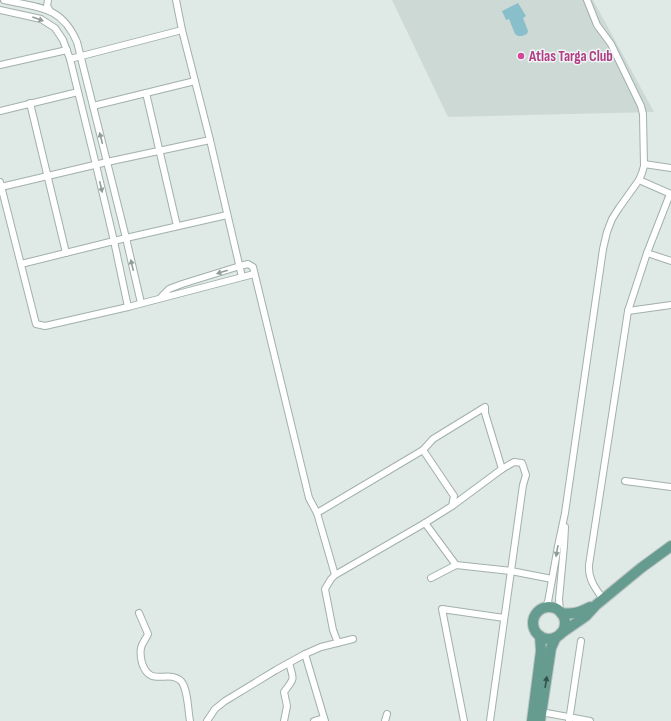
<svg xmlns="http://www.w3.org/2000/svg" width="671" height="721" viewBox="0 0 671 721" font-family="'Sofia Sans Condensed',sans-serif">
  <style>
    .built { fill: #cdd9d4 }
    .water { fill: #89bfcb }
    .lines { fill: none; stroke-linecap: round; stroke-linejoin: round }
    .street-casing { stroke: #a2b0ac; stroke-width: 8 }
    .primary-casing { stroke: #bcc3c2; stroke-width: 12 }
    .street { stroke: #fff; stroke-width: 6 }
    .primary { stroke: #669c90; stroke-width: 10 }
    .oneway { fill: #909c98 }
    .oneway2 { fill: #32514a }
    .hotel-dot { fill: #d1479c; stroke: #eff6f3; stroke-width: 1.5 }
    .labels { text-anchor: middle; stroke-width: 3; stroke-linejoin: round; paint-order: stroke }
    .hotel-label { font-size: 15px; font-weight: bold; fill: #b23c85; stroke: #eff6f3; text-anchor: start }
  </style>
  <rect width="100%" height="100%" fill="#dfe9e5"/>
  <polygon class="built" points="392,0 593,0 654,112 448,117"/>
  <polygon class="water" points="518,3 526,16 523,18 528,31 527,34 522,36 518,36 515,34 509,19 506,20 502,11"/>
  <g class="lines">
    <defs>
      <g id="street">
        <path d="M4,0C38,8 61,5 77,42L126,238L141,303"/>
        <polyline points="48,0 47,6 50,11"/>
        <polyline points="176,0 182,30 210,140 242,277"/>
        <polyline points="0,10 41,19 55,28 63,40 70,59 96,165 114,241 128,307"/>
        <polyline points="70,59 182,30"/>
        <polyline points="0,65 67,50"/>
        <polyline points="146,93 177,226"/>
        <polyline points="30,103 66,253"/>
        <polyline points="93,106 195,81"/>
        <polyline points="0,111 78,92"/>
        <polyline points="644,164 671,168"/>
        <polyline points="639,180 671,194"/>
        <polyline points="0,182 36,324 45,326 128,307 254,274"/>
        <polyline points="1,187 107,162 210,140"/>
        <polyline points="647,253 671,261"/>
        <polyline points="21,264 126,238 227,215"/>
        <polyline points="162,296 169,289 182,284 240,266 248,264 253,267 309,498 317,513"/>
        <polyline points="628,311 671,305"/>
        <polyline points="423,450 433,439 485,407 485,413 502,469 514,462 522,463 526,475 523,485 490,721"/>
        <polyline points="625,481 671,487"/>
        <polyline points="452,506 502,469"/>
        <polyline points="425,523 456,565"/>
        <polyline points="335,575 317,513 423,450 454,496 452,506 425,523 335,575 331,579 325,589 333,630 338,643"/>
        <polyline points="431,578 456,565 511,571 552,579"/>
        <path d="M603,599C595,588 588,579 589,565L628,311L647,253L670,194"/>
        <polyline points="543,609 548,602 558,546 565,513 603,249 607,232 612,219 619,208 639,180 642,173 644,166 643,114 641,106 611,44 597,25 587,0"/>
        <polyline points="560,611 559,599 564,546 565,527"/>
        <path d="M139,613L148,634C146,639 142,643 141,648C140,653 141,659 142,663C150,688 168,669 181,681C188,689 188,711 190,721"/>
        <polyline points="305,654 325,721"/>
        <polyline points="541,712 590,721"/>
        <polyline points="207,721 215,709 225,701 276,670 305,654 321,647 353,639"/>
        <path d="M284,721L287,706L284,692C295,677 294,681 289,663"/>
        <polyline points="314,721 324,718"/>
        <polyline points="385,721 387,714"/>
        <polyline points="464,721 442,609 504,618"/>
        <polyline points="569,721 581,641"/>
      </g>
      <g id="primary">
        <circle cx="549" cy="623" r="16"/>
        <path d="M561,613C573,615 580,612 590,607"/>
        <polyline points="560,634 586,616 596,605 641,568 671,546"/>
        <polyline points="532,721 541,651 540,636"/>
        <polyline points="540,721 551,648 556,637"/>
      </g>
    </defs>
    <use href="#street" class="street-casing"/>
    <use href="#primary" class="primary-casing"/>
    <use href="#street" class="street"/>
    <use href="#primary" class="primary"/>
  </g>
  <defs><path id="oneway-solid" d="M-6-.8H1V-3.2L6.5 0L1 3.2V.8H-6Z"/></defs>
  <g class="oneway">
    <use href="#oneway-solid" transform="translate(38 19) rotate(20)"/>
    <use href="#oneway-solid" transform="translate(101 138) rotate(-104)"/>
    <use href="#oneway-solid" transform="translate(101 187) rotate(77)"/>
    <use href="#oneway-solid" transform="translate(132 265) rotate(-103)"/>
    <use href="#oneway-solid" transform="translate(222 272) rotate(163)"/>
    <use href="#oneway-solid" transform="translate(557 551) rotate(100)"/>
  </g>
  <use class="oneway2" href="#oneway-solid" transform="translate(546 682) rotate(-81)"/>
  <circle class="hotel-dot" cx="521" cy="56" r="4"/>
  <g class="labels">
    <g class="hotel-label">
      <text x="529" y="61">Atlas Targa Club</text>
    </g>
  </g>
</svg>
